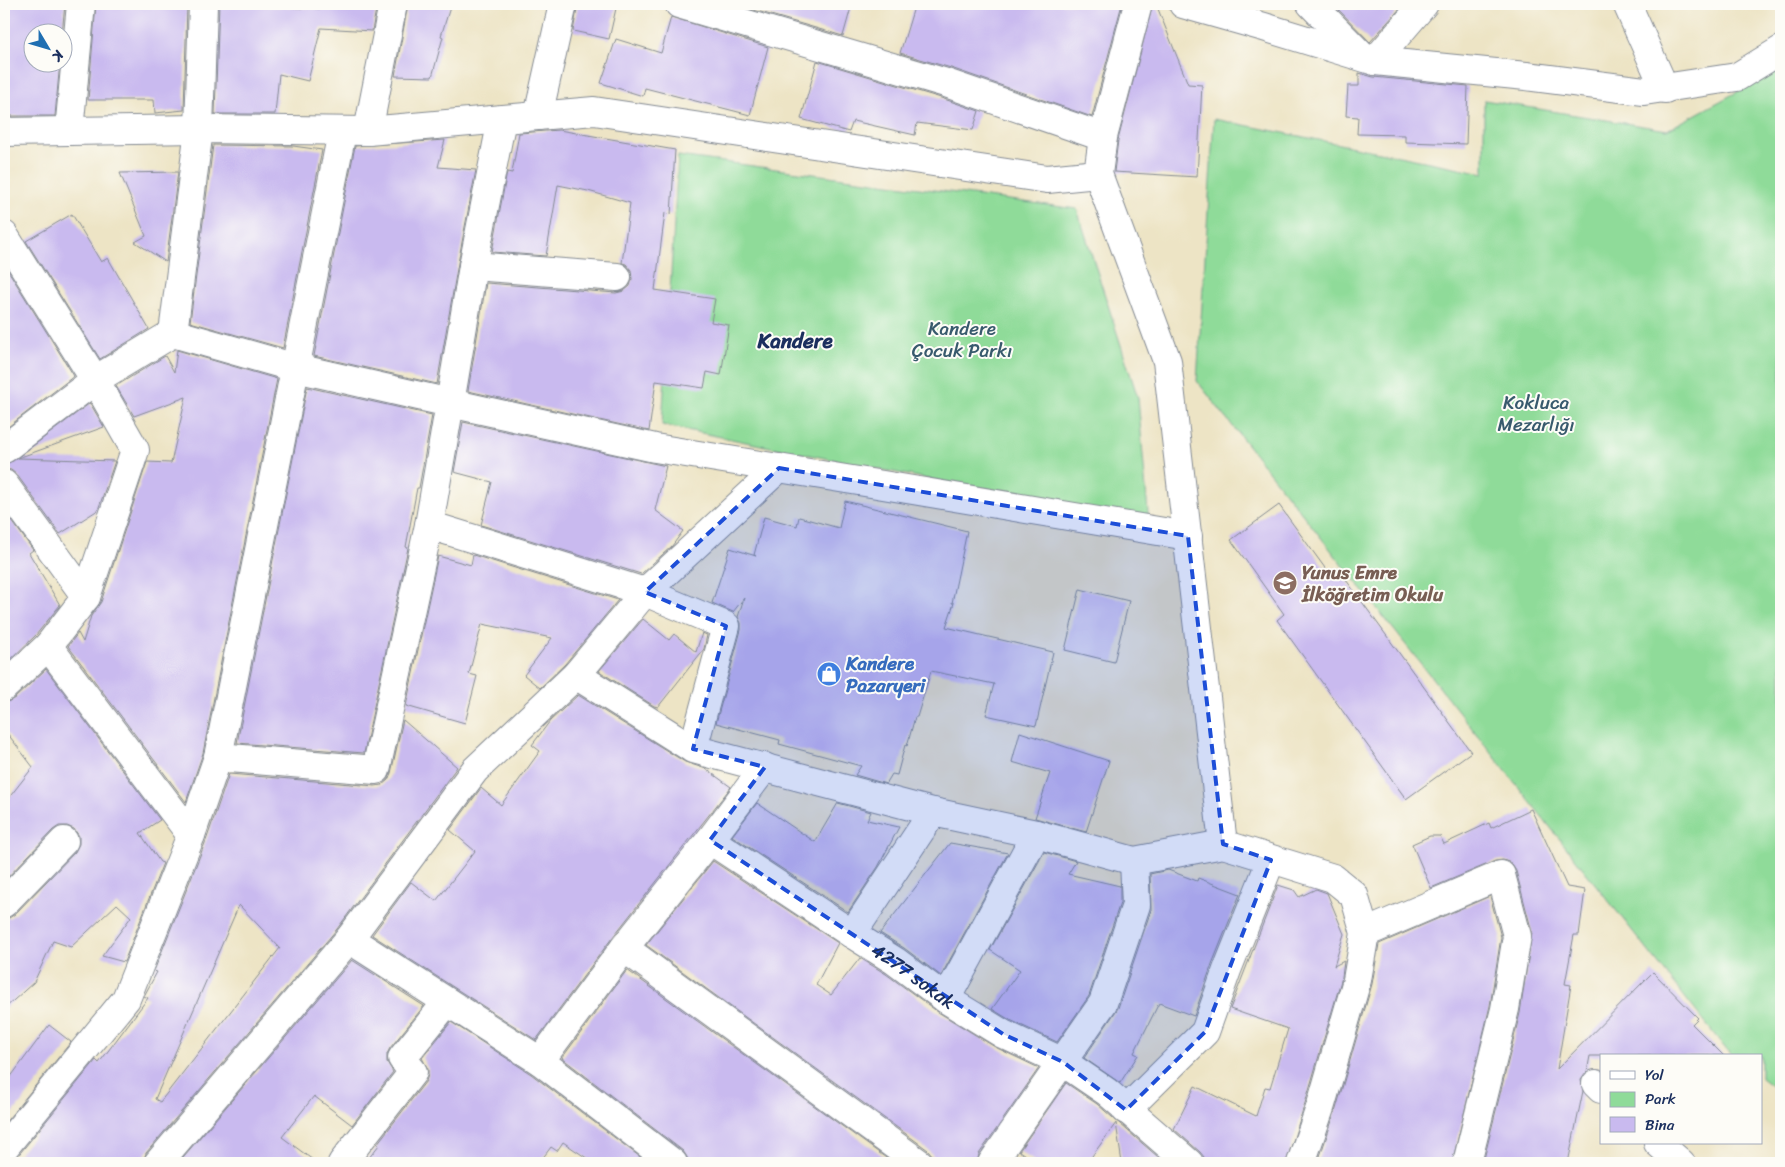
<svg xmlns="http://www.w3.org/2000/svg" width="1785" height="1167" viewBox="0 0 1785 1167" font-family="Sriracha,sans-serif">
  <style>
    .green { fill: #8fdb99; stroke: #55857c }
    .building { fill: #c9baef; fill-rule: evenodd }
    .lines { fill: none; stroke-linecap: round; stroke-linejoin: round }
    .street-casing { stroke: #848a92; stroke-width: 30 }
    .street { stroke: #fff; stroke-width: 28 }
    .marked { fill: #1d4ed8; fill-opacity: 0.2; stroke: #1d4ed8; stroke-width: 4; stroke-dasharray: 10 6; stroke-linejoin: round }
    .labels { text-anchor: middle; stroke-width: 4; stroke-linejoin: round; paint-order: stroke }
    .park-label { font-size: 19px; fill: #385a6d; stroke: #fdfcf7 }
    .education-label { font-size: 19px; font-weight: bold; fill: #785e54; stroke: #fdfcf7; text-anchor: start }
    .shop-label { font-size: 19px; font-weight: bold; fill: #366cbe; stroke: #fdfcf7; text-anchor: start }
    .street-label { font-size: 19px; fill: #1b2f5e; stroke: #fdfcf7 }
    .quarter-label { font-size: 21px; font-weight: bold; fill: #1b2f5e; stroke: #fdfcf7 }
  </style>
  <rect width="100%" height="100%" fill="#fdfcf7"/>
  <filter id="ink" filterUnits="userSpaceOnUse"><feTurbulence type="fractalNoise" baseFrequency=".02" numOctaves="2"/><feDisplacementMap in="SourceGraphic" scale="10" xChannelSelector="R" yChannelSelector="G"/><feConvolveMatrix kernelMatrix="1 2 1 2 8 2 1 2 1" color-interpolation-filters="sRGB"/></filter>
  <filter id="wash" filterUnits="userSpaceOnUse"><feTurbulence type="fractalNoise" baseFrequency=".0096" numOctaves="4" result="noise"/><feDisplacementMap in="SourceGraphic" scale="20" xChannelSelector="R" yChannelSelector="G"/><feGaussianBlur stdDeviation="1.12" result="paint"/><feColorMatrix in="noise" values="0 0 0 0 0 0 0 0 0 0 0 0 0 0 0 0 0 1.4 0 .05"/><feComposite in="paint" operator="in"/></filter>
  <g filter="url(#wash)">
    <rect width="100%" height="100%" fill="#ede4c5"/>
    <g class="green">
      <polygon points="1781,68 1781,1093 1761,1078 1761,1056 1732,1056 1729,1053 1197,381 1214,119 1484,173 1484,100 1667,130"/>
      <polygon points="678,156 1077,209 1138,398 1149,524 662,425"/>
    </g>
    <g id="blocks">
      <g class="building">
        <polygon points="4,4 65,4 62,34 32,32 32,62 60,62 55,116 4,116"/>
        <polygon points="96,4 187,4 184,110 155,113 154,100 88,100"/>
        <polygon points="219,4 324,9 324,4 377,4 372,31 321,28 308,81 279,74 275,114 215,114"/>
        <polygon points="408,4 451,4 441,36 443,37 432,77 395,76"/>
        <polygon points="578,4 617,4 609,39 573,31"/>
        <polygon points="733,4 852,4 843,36"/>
        <polygon points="915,4 1122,4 1092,117 951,68 900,53"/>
        <polygon points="1153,4 1156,4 1188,84 1202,85 1197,177 1114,172 1118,140"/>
        <polygon points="1333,4 1404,4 1370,42"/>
        <polygon points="671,17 768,47 750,115 645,88 643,96 601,83 616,39 661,53"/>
        <polygon points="817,61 941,98 979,111 973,130 917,123 915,135 853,121 849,132 801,119"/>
        <polygon points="1359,73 1373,77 1468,86 1466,144 1405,142 1405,135 1357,134 1358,117 1346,116 1348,86 1359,86"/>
        <polygon points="559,130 675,150 671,215 665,213 655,290 715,299 711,322 729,325 721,375 707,372 704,388 656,381 649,431 468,391 486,283 616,293 624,291 630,286 632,279 631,270 626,264 622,263 630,203 588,191 558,185 546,256 492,252 507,172 512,173 519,133"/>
        <polygon points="445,140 438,167 476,170 458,263 437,384 314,356 355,146"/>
        <polygon points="213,145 293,146 322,150 283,348 190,322"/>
        <polygon points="178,172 166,262 135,242 146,236 120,173"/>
        <polygon points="72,214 101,262 108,258 149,329 100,359 26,241"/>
        <polygon points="4,264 74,376 4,430"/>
        <polygon points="177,350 277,379 203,753 186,802 68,646 78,633 83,642 91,616 101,602 147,462 171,463 186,397 134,416 116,386 165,356 174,372"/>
        <polygon points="307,387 432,415 419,488 417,488 406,547 408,548 364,753 237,743"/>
        <polygon points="90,403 104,427 18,458 115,461 98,510 60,534 17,475 11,470 4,469 4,464 13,461"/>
        <polygon points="463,422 666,466 655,510 683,531 672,546 641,574 481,525 492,482 454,472"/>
        <polygon points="845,501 967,531 952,603 954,603 946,627 1053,652 1036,726 986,715 994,684 931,671 917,717 915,717 907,746 905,745 897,775 892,774 886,784 855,775 861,766 779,744 780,740 716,723 741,630 741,623 738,617 744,598 733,612 712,603 730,548 756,556 754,555 764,517 797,526 799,517 839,528"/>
        <polygon points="1279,505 1333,579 1341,573 1471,752 1406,799 1277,620 1284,614 1231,540"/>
        <polygon points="4,510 33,550 29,553 60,605 36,635 4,666"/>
        <polygon points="473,555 618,600 565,664 540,688 524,675 552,638 482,624 469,674 477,676 465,723 406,706 438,556 471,565"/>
        <polygon points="1080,589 1129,601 1114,662 1065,650"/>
        <polygon points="643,619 669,640 674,634 696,652 702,633 707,635 704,649 658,707 654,706 599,671"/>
        <polygon points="46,669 160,820 140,833 160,862 163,863 124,962 102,956 131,917 117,904 71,947 53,941 34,982 4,1009 4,918 9,918 15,914 75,852 79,844 79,836 74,829 67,826 59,826 53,830 4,881 4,804 33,767 4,729 4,704 15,698"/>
        <polygon points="578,695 685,762 706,769 731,787 612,938 536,1040 372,935 411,882 436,901 475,851 450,830 481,788 501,805 540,751 532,745 550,721"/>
        <path d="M403,720L457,767L337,929L146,1153L143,1163H4L10,1162L16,1158L96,1060L99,1063L148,998L144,996L157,972L154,971L207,838L229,774L375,786L382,785L388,780L391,773ZM239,905L280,948L160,1102L155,1099Z"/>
        <polygon points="1020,732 1109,761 1086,832 1035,818 1050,773 1012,762"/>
        <polygon points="757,803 815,842 838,803 871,812 867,820 899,827 878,867 848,912 732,836"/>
        <polygon points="1531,809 1567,887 1585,890 1579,935 1574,935 1565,984 1571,985 1557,1069 1653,972 1698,1018 1692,1024 1724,1056 1590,1056 1587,1072 1581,1080 1583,1091 1568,1163 1483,1163 1520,1013 1532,932 1516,871 1511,863 1503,860 1495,861 1431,888 1412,844 1430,836 1440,836 1444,844 1489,823 1491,828"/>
        <polygon points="950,843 1008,853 941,976 904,948 880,933"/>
        <polygon points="1044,852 1076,861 1068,874 1120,886 1120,903 1089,996 1057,1042 1010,1020 992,1009 1020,970 990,950"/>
        <polygon points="713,861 838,943 816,985 831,995 860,958 886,974 938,1012 995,1047 1039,1068 979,1154 977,1163 934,1163 933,1156 928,1150 646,945"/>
        <polygon points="1168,870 1197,881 1198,878 1240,894 1212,964 1194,1016 1159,1003 1134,1053 1138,1055 1120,1083 1084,1058 1118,1008 1151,910 1150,874"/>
        <polygon points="1278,885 1294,890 1299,897 1316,889 1327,893 1344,934 1334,966 1344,961 1342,977 1306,1100 1286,1163 1204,1163 1204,1157 1200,1152 1174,1129 1195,1086 1256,1116 1265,1087 1270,1088 1288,1029 1230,1009"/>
        <polygon points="1490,896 1501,937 1490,1006 1452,1163 1323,1163 1318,1162 1336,1109 1372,984 1379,944"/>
        <polygon points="352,960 424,1006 390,1048 387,1054 387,1062 393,1072 352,1125 314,1096 282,1137 317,1163 178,1163"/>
        <polygon points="627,970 893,1163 688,1163 687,1157 683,1151 562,1058"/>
        <polygon points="451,1022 531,1074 648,1163 594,1163 563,1142 557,1151 551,1147 539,1163 365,1163 379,1145 377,1144 426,1081 428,1075 428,1069 422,1058"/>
        <polygon points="49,1025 71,1042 4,1124 4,1086"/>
        <polygon points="1066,1083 1097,1104 1165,1163 1122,1163 1116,1123 1087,1163 1037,1163 1019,1151"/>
      </g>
    </g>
  </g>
  <g filter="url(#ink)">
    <use href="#blocks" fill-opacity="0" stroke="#848a92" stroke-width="1"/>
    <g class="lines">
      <defs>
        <g id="street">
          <polyline points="679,4 946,83 1103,137"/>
          <polyline points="1183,4 1264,27 1375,61 1526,76 1644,91 1737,77 1781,50"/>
          <polyline points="1311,4 1361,55"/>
          <polyline points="1627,4 1665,89"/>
          <polyline points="1375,61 1424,4"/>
          <polyline points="538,116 563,4"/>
          <polyline points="502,119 473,266 450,403 655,448 883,485 1188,536"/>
          <polyline points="69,131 81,4"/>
          <polyline points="368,131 393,4"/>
          <polyline points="4,132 199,129 368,131 594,111 1047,179 1098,174"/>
          <polyline points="4,235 95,380 4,449"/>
          <polyline points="473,266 617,277"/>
          <polyline points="173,333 199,129 203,4"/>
          <polyline points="4,484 86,597"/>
          <polyline points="576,675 693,749"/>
          <polyline points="4,687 48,646 86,597 135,450 95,380 173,333 296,368 450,403 429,525 645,592 726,626 693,749 933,812 1036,834 1134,861 1223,844 1167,361 1098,174 1103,137 1138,4"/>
          <polyline points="218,757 342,132"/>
          <path id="s1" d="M765,767L710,840L852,934L895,961L946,999L1003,1034L1063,1062L1107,1092L1189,1163"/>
          <polyline points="191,835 218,757 376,770 429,525"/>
          <polyline points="710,840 624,948 919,1163"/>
          <polyline points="1223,844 1333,878 1354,895 1365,933 1357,980 1321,1105 1301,1163"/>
          <polyline points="4,903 64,841"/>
          <polyline points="1365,933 1501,875 1517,936 1505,1009 1467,1163"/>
          <polyline points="852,934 933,812"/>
          <polyline points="349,939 540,1061"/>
          <polyline points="624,948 540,1061 673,1163"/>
          <polyline points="946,999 1036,834"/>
          <polyline points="1596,1084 1601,1089"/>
          <polyline points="1126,1110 1205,1032 1227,970 1271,860"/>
          <polyline points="1658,1143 1681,1163"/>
          <polyline points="4,1148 126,999 191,835 48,646"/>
          <polyline points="158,1163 349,939 475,770 576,675 645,592 779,468"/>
          <polyline points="342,1163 413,1072 402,1058 447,1002"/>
          <polyline points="992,1163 1103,1003 1136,905 1134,861"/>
        </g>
      </defs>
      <use href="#street" class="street-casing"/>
      <use href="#street" class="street"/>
    </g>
  </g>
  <path class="marked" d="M779,468L1188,536L1223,844L1271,860L1205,1032L1126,1110L1063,1062L1003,1034L710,840L765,767L693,749L726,626L645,592Z"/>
  <defs>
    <symbol id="school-disc" viewBox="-11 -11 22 22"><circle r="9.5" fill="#8d6e63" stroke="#fdfcf7"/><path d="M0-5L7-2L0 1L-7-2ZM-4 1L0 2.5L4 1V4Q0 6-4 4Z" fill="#fff"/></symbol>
    <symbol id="shop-disc" viewBox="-11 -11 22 22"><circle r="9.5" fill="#3f7fe0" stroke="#fdfcf7"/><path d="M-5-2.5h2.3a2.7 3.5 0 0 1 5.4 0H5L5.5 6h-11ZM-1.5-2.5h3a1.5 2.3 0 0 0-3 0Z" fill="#fff"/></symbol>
  </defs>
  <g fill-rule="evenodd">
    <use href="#school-disc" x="1271" y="569" width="28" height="28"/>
    <use href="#shop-disc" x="815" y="660" width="28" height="28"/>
  </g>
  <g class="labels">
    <g class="park-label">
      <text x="962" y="335">Kandere<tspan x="962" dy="22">Çocuk Parkı</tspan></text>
      <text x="1536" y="409">Kokluca<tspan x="1536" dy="22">Mezarlığı</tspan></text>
    </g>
    <g class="education-label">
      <text x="1302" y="579">Yunus Emre<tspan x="1302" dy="22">İlköğretim Okulu</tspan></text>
    </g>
    <g class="shop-label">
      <text x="846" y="670">Kandere<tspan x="846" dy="22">Pazaryeri</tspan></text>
    </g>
    <g class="street-label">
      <text dy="7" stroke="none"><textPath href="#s1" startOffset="336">4277 sokak</textPath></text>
    </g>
    <g class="quarter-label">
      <text x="795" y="348">Kandere</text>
    </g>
  </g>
  <rect width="1785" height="1167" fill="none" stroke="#fdfcf7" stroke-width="20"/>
  <rect x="1600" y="1054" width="162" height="90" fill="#fdfcf7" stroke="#a3aaba"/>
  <rect x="1610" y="1071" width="25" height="8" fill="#ffffff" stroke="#a3aaba"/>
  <text x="1645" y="1080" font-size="15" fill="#1b2f5e">Yol</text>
  <rect x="1610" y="1092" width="25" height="15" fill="#8fdb99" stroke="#a3aaba"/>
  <text x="1645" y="1104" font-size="15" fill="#1b2f5e">Park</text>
  <rect x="1610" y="1117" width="25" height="15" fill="#c9baef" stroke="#a3aaba"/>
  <text x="1645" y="1130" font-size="15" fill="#1b2f5e">Bina</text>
  <g transform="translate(48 48) rotate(128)"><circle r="24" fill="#fdfcf7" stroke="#a3aaba"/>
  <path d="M0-4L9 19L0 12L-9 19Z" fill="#1f6fb2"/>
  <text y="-8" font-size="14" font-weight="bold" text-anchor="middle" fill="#1b2f5e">K</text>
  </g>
</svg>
